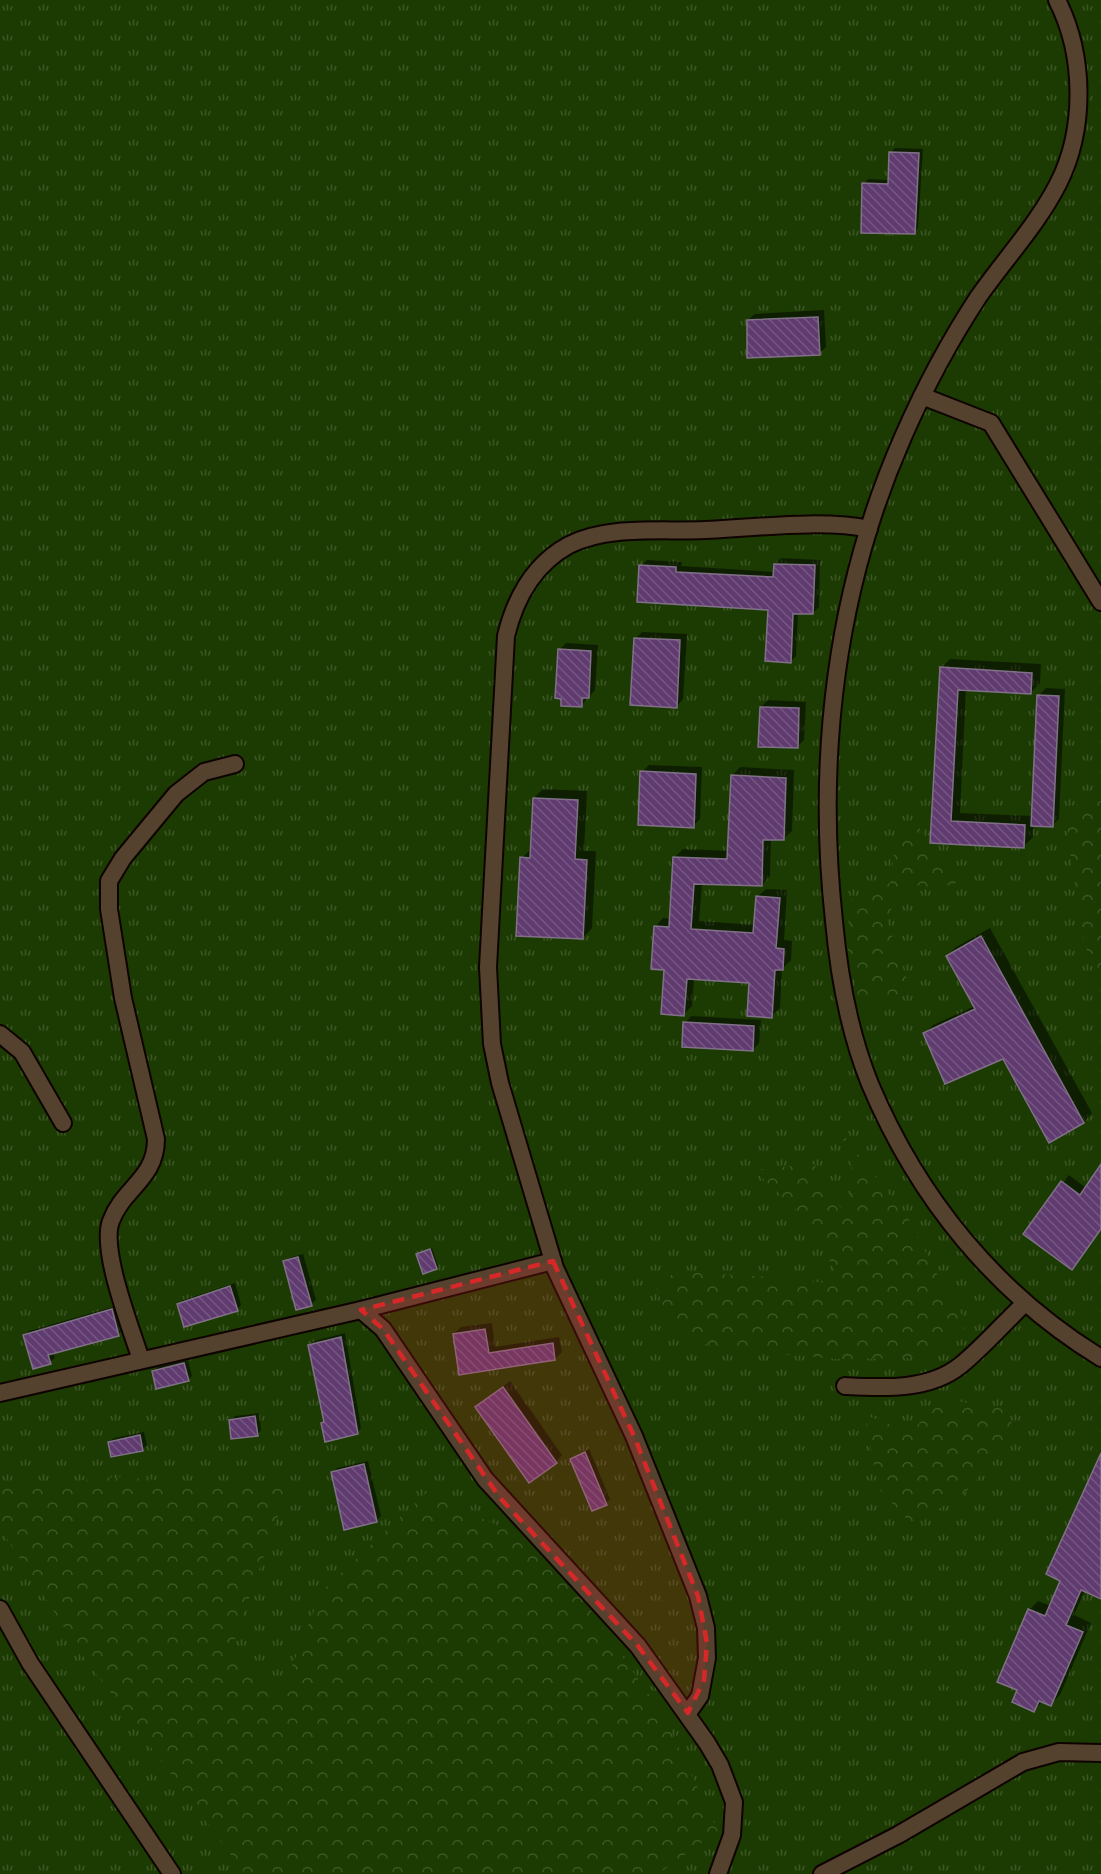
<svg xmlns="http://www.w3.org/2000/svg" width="1101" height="1874" viewBox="0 0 1101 1874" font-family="'Playfair Display',serif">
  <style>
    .grass { fill: url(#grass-tufts) }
    .forest { fill: url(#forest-crowns) }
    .shadow { fill: #0007 }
    .building { fill: url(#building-back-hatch); stroke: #817188; stroke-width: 1.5 }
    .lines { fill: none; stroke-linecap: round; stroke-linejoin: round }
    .street-casing { stroke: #0f0300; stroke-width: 20 }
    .street { stroke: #54422f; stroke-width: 16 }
    .marked { fill: #d62828; fill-opacity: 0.2; stroke: #d62828; stroke-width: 4.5; stroke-dasharray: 12 8; stroke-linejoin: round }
  </style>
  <defs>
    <pattern id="grass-tufts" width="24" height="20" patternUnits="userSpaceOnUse" patternTransform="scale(1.5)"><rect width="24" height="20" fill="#1c3b02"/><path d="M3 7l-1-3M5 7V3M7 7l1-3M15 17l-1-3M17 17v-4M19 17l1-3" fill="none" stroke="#3d5626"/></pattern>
    <pattern id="forest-crowns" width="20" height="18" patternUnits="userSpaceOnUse" patternTransform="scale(1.5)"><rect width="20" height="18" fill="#1c3b02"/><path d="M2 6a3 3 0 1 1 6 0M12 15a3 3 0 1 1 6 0" fill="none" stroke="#3d5626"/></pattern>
    <pattern id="building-back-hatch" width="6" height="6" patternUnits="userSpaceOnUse" patternTransform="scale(1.5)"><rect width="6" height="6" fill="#5f3b6f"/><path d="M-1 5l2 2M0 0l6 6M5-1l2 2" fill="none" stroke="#765682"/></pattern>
  </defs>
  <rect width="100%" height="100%" fill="#271705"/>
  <rect class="grass" x="0" y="0" width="1101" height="1874"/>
  <g class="forest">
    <polygon points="1101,801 1101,993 1082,935 1064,808"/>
    <polygon points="918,826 949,874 959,882 930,891 906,880 886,919 906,976 908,995 860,1006 847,946 852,899 890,883 895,848"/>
    <polygon points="841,1132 909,1220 946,1291 969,1325 924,1358 836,1359 729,1349 676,1338 654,1282 679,1272 774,1277 843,1285 808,1221 754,1170 814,1164 846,1217 853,1172"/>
    <polygon points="945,1399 1004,1409 1018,1434 961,1497 911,1523 878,1488 865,1415 910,1432"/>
    <polygon points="115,1477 287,1489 231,1651 282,1691 322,1591 426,1493 548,1548 664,1717 718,1831 658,1874 245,1874 78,1649 0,1528 0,1488"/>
  </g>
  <g class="shadow">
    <polygon points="895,148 923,149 918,228 914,232 864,184 868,179 889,180 890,153"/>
    <polygon points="824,310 826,347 819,354 748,320 755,314"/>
    <polygon points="781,558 820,560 819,607 813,613 798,612 796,656 790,662 770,609 641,566 647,560 682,562 681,566 775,572 775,564"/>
    <polygon points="642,632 687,634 683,699 677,706 635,639"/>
    <polygon points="566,643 598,645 595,690 581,706 559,650"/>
    <polygon points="950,659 1041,664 1040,683 1031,692 966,689 960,813 1033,816 1039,695 1046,688 1065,689 1059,819 1052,825 1033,824 1033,837 1023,847 932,842 941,668"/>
    <polygon points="768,700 806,702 804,740 797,747 761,707"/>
    <polygon points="649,765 702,767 700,819 693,826 642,772"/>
    <polygon points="740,767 794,770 792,831 783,839 771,838 770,876 762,885 702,883 699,921 756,925 757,897 766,889 787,890 784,940 792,941 791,960 782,969 780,1008 771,1016 750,982 694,978 692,1006 684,1014 665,968 655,927 663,918 671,919 674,858 683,849 729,851 732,776"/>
    <polygon points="543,789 587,791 584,851 596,851 592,928 583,938 522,858 532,848 534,798"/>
    <polygon points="990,928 1092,1113 1084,1122 1050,1141 1003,1057 925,1033 933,1025 975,1006 947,956 956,947"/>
    <polygon points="691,1016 761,1020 759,1043 753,1050 685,1023"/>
    <polygon points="1101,1166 1101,1230 1072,1268 1025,1233 1069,1175 1086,1188"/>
    <polygon points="432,1248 438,1266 436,1268 418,1254"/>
    <polygon points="303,1254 316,1300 311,1304 285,1262 289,1258"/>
    <polygon points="235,1283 241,1305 237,1310 179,1304 183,1300"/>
    <polygon points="116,1306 122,1330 118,1335 53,1352 55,1358 50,1362 24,1336 29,1331"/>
    <polygon points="492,1323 495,1347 559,1337 562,1352 555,1359 460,1374 454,1334 461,1327"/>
    <polygon points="345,1333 361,1428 357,1433 322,1423 325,1421 309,1345 314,1341"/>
    <polygon points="188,1360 192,1376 188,1380 154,1371 158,1367"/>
    <polygon points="510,1381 562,1455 556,1462 477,1407"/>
    <polygon points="259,1413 261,1430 257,1435 231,1420 235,1416"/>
    <polygon points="144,1432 147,1445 143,1449 109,1442 114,1438"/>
    <polygon points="589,1449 610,1499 606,1503 572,1459"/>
    <polygon points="1101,1457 1101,1598 1085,1590 1074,1615 1091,1623 1060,1695 1051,1704 1043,1701 1034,1710 1019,1690 1029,1610 1038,1601 1051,1606 1062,1580"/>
    <polygon points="368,1461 381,1516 376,1521 333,1472 337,1468"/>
  </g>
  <g class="building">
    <polygon points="889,152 919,153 915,234 861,233 862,183 888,184"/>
    <polygon points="818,317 820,355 747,358 747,320"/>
    <polygon points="774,564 815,565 813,614 793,614 791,663 765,661 768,610 637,602 639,565 676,567 676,572 773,577"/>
    <polygon points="634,638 680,640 677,708 630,705"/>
    <polygon points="558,649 591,651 589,698 582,698 582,707 561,706 561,699 555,698"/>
    <polygon points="940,667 1032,673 1031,694 958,690 951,821 1025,825 1024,848 930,843"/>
    <polygon points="1037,695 1059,696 1053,827 1031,826"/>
    <polygon points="760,707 799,708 798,748 758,747"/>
    <polygon points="640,771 696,774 694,828 638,825"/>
    <polygon points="731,775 786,778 784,840 763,840 762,886 694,884 691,929 753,933 756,896 780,898 776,948 784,949 783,970 775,970 772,1018 747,1016 749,983 687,979 684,1016 661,1014 664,970 651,969 654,926 669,927 673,857 727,859"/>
    <polygon points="533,798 578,800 575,859 587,860 583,939 516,936 520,857 530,858"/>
    <polygon points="981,936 1084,1123 1049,1143 1003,1059 945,1084 923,1033 975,1009 946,956"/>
    <polygon points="683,1022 754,1026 753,1051 682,1047"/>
    <polygon points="1101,1164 1101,1229 1072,1270 1023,1234 1061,1181 1080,1195"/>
    <polygon points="430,1249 437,1269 423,1274 416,1254"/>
    <polygon points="298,1257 312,1306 296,1310 283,1261"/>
    <polygon points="230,1286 238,1311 184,1327 177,1304"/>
    <polygon points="112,1309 119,1336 48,1355 51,1364 33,1369 23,1335"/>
    <polygon points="485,1329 489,1353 553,1343 555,1360 459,1375 453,1334"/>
    <polygon points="341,1337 358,1434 325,1442 321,1423 324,1422 308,1345"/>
    <polygon points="184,1363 189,1381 156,1389 152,1371"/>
    <polygon points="503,1387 557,1463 529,1483 475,1407"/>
    <polygon points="255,1416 258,1436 231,1439 229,1420"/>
    <polygon points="140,1435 143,1451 111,1457 108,1442"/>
    <polygon points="585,1452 607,1505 592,1511 570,1459"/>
    <polygon points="1101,1453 1101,1599 1081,1590 1066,1625 1083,1632 1051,1706 1039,1701 1034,1712 1012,1702 1017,1690 997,1682 1028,1609 1045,1616 1060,1581 1046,1574"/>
    <polygon points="364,1464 377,1522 344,1530 331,1472"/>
  </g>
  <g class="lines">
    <defs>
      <g id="street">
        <path d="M1057,0C1085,55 1086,129 1058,184C1037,225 1005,259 979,296C950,340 924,389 903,437C836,589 816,757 834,921C839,976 849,1032 870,1084C918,1198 995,1293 1101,1358"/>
        <polyline points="922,396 991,423 1101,602"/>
        <polyline points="0,1034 22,1052 63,1123"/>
        <polyline points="361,1310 383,1329 485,1479 638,1646 707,1743 720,1765 734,1802 732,1835 718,1874"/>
        <path d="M141,1360C131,1328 100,1250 111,1221C123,1188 156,1179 156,1139L123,998L109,909V881L123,858L176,794L204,772L235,764"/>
        <path d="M845,1386C883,1388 929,1391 961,1365C983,1347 1003,1324 1024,1304"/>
        <polyline points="0,1393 361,1310 553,1261"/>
        <polyline points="0,1609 30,1663 172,1874"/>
        <path d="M688,1713L700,1696L707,1658L706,1628L698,1596L634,1436L555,1268L500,1083L492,1044L488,967L506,636C515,599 534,564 569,545C608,525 662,532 705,530C752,528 824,519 869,529"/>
        <polyline points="822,1874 898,1835 1023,1762 1059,1752 1101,1753"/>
      </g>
    </defs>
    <use href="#street" class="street-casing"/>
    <use href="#street" class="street"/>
  </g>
  <path class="marked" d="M553,1261L634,1436L698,1596L707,1643L704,1680L688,1713L638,1646L500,1498L383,1329L361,1310Z"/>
</svg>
